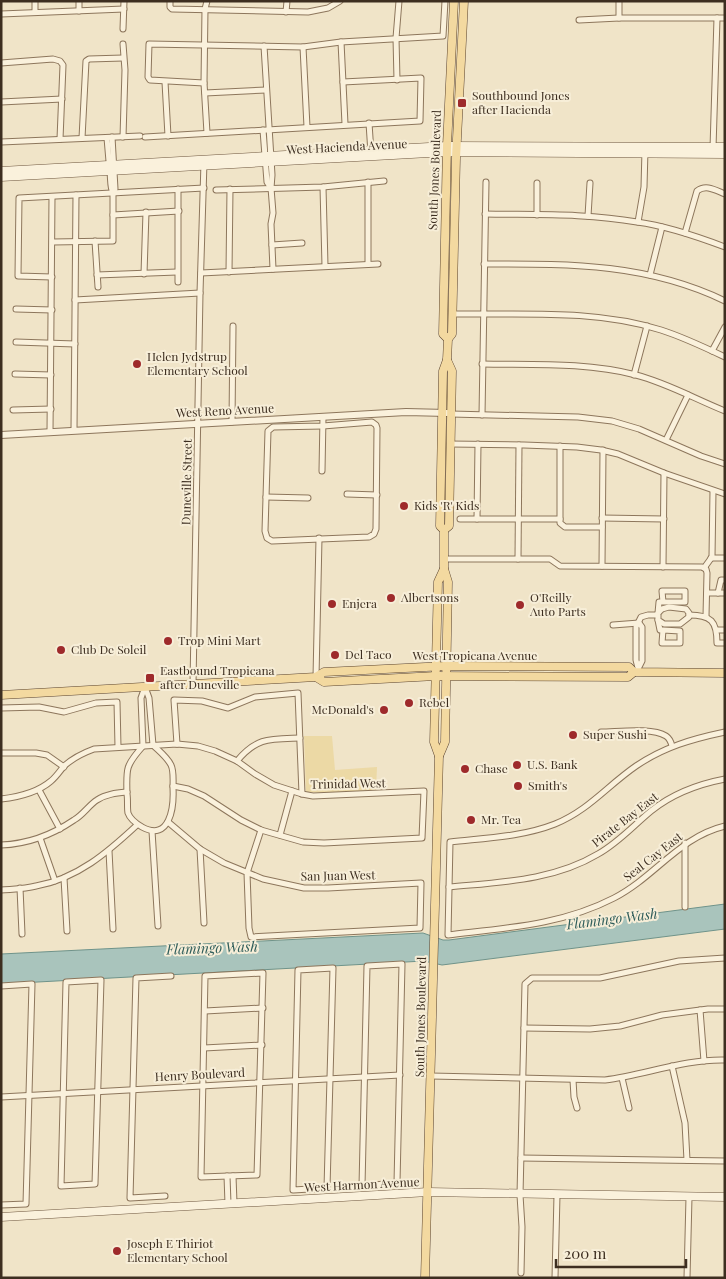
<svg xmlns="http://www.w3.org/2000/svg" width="726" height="1279" viewBox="0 0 726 1279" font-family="'Playfair Display',serif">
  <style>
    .sand { fill: #ecd9a5 }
    .water { fill: #a9c4bc; stroke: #6f938a }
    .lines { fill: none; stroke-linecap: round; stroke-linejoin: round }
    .minor-casing { stroke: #8d765c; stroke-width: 7 }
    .tertiary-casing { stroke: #8d765c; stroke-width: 8 }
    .secondary-casing { stroke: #6f573f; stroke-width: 9 }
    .primary-casing { stroke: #5b4430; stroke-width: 9 }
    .minor { stroke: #faf1dc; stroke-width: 5 }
    .tertiary { stroke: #faf1dc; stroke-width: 6 }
    .secondary { stroke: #faf1dc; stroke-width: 8 }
    .primary { stroke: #f3d9a0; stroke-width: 8 }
    .poi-dot { fill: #9e2a2b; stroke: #f7eed8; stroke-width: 2 }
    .labels { text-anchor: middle; stroke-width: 4; stroke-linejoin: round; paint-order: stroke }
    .poi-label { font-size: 12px; fill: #3d2e20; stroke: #f7eed8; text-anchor: start }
    .street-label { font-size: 12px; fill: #3d2e20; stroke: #f7eed8 }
    .water-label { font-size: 14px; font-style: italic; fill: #2f5d5a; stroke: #f7eed8 }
  </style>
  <rect width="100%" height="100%" fill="#f0e4c8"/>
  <polygon class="sand" points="304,736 332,736 335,770 377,767 376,790 330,793 306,792"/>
  <polygon class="water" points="725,904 725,929 442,965 424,961 1,984 1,954 423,933 443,940 449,940"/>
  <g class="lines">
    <defs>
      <g id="minor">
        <polyline points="170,1 170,7 172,9 308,12 328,8 340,1"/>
        <polyline points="79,11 79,1"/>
        <polyline points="35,12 35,1"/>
        <polyline points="286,12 287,1"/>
        <polyline points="1,14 124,9"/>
        <polyline points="619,18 619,1"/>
        <polyline points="579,20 619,18 725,18"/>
        <polyline points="123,29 124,1"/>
        <polyline points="341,42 345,124"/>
        <polyline points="123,44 125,70 123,137"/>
        <polyline points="264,46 272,175 271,188 273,213 271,224 273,269"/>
        <polyline points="303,47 307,127"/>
        <polyline points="1,63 53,59 60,61 63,65 60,139"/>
        <polyline points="397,80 396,38 399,1"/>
        <polyline points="165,82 168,136"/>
        <polyline points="204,83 150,80 148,77 149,44 303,47 341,42 443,36 445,1"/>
        <polyline points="205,93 266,90"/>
        <polyline points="1,102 62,99"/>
        <polyline points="369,123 371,153"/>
        <polyline points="263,130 267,182 271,188"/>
        <polyline points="207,133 204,83 205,9 207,1"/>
        <polyline points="145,137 420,121 421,78 343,82"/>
        <polyline points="82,138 86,61 89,59 123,58"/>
        <path d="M107,138C108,150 109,161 110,173C111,180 110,187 113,193"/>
        <polyline points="1,142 140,136"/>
        <polyline points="713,148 717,18"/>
        <polyline points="368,182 368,264"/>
        <polyline points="323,187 325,266"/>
        <polyline points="216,190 323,187 384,181"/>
        <path d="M485,214C535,215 587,213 637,222C667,226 696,236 725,247"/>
        <polyline points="113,215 179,211"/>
        <polyline points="537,215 537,183"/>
        <polyline points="588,216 590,183"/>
        <polyline points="638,222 644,187 645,150"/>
        <path d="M685,233L697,191C706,184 715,190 725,194"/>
        <polyline points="95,241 98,287"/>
        <polyline points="53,242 113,241 113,193 115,189 112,137"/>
        <polyline points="272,245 302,243"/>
        <path d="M484,264C569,264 646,263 725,301"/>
        <polyline points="229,272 230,189"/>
        <polyline points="201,273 378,264"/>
        <polyline points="144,274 146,212"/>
        <polyline points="97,275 177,272"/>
        <polyline points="650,275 662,227"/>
        <polyline points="52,277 18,276 19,198 204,188"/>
        <polyline points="178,282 178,189"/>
        <polyline points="75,300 200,293"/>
        <polyline points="16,309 52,310"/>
        <path d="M453,314C522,315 595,309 661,330C683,337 704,347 725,357"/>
        <polyline points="16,342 75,344"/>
        <polyline points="712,351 725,327"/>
        <path d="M482,364C533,365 586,362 636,375C667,383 695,399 725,411"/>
        <polyline points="15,374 51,375"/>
        <polyline points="634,375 647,326"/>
        <polyline points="13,410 51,409"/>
        <polyline points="451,414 578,417 612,421 639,429 701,456 725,464"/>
        <polyline points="482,415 486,182"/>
        <polyline points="232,422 233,326"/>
        <polygon points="372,422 376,425 377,428 376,529 374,534 369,537 272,541 267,538 265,531 268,431 273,427 323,426"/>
        <polyline points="74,430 76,195"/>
        <polyline points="50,432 52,197"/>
        <polyline points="666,440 688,395"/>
        <polyline points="450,444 524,445 577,447 601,450 618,454 664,473 725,494"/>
        <polyline points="560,446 560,523 565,527 602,527"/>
        <polyline points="322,471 323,417"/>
        <polyline points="347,494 377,495"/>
        <polyline points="266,497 308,498"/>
        <polyline points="602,518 664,519"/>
        <polyline points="460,519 560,519"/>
        <polyline points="477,519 478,444"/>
        <polyline points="711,558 725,558"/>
        <polyline points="444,559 550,559 560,566 702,567 706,569 707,573 706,616"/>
        <polyline points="518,559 519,445"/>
        <polyline points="602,566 603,450"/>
        <polyline points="663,567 664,473"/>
        <polyline points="704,568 712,557 713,491"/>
        <polyline points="707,593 725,593"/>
        <polyline points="718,593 721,580 725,580"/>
        <polygon points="669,607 686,609 689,613 689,617 680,624 664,624 658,620 658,613 662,609"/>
        <polyline points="658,613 659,602 685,602 685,591 662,591 663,602"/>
        <path d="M689,615C711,615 717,621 717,643H725"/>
        <polyline points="658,620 660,630 663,630 662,643 680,643 680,631 663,630"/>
        <polyline points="613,625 639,623"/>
        <polyline points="717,630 725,630"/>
        <polyline points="639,667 642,661 642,627 639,623"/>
        <polyline points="639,672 636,660 636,627 641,617 648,615 657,615"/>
        <polyline points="316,677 319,538"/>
        <polyline points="193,684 200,293 204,162"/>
        <path d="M145,687L149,698L153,745C159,751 167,757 171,765C174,771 173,781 173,788C174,807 170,842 142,827C137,824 130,819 128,813C127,808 128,800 127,794C126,768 126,765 143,746L141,698Z"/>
        <polyline points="1,708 39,707 64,712 96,703 117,702 118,747"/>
        <path d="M601,732C617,732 652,727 666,736C669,738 671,742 672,746"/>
        <path d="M725,732C692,739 664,747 636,766C607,786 589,810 555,824C522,837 485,838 450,842L448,935C506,928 562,925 614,898C655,877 679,837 725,826"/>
        <polyline points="177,744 174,700 202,701 228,708 255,697 298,693 302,794"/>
        <polyline points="1,753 36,753 47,755 64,767"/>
        <path d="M237,761C257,737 270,739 300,738"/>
        <polyline points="39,790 60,829"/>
        <path d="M1,799C19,797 37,793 51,781C56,777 60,771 64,766C73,758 83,753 94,749L177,744L198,746L215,751L237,761L255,774L274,785L302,794L313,796L424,791L422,838L324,843L303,842L261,830L241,820L204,796L188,789L173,786"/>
        <polyline points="168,822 200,849 224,863 263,879 304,888 328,888 421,883 420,928 251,937 249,928 247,873 261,830"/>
        <polyline points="152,831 158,926"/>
        <polyline points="280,835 292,791"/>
        <polyline points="40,838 55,881"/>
        <polyline points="685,843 685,907"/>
        <path d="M1,845C28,844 52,835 74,820C83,815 89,805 97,800C106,794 117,793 127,792"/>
        <polyline points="200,849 204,923"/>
        <polyline points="109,851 113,929"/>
        <polyline points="64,878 67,931"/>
        <path d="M449,887C500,882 553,881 598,854C618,843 634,825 651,811C672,794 699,784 725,779"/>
        <polyline points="20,888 22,934"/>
        <path d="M1,890C13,889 25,889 36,886C77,879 108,852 137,825"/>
        <polygon points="402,964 397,1183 362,1186 367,966"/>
        <polygon points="333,968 327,1188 293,1190 298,970"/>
        <polygon points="263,973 257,1175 201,1177 205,976"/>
        <polygon points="101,980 95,1184 61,1186 66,982"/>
        <polyline points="1,986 32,984 26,1204 1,1205"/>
        <polyline points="700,1010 704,1061"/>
        <polyline points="205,1011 263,1008"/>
        <polyline points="524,1028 590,1029 620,1026 662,1015 708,1009 725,1009"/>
        <polyline points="204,1048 262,1045"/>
        <polyline points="672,1066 685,1123 687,1160"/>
        <path d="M431,1076L605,1080C645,1075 684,1059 725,1060"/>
        <polyline points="622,1078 629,1108"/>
        <polyline points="573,1080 574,1097 577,1108"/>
        <polyline points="1,1097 400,1075"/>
        <polyline points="521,1158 725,1161"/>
        <polyline points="227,1176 228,1204"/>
        <polyline points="233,1176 234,1203"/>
        <polyline points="165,1196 130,1198 136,978 171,976"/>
        <polyline points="521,1273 522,1227 520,1195 525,984 532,978 600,978 679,961 725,958"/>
        <polyline points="555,1278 557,1195"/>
        <polyline points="687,1278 689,1197"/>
      </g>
      <polyline id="tertiary" points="1,435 406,412 447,413"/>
      <g id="secondary">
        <polyline points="1,171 447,146 725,147"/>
        <polyline points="1,177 447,152 725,154"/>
        <polyline points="1,1217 428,1192 725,1197"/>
      </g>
      <g id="primary">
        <polyline points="448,339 443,334 447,146 454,1"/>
        <polyline points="444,530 449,526 452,371 447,360"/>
        <polyline points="316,677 324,682 436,676 628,677 634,672"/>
        <polyline points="1,695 316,677 324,672 446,666 629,667 634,672 725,673"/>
        <polyline points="439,756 445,742 448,582 444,569 444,530 440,526 443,371 447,360 448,339 452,334 456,158 464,1"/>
        <polyline points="425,1278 439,756 434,742 438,582 444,569"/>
      </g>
    </defs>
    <use href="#minor" class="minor-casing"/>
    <use href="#tertiary" class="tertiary-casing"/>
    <use href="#secondary" class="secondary-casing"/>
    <use href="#primary" class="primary-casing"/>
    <use href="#minor" class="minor"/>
    <use href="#tertiary" class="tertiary"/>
    <use href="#secondary" class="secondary"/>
    <use href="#primary" class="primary"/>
  </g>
  <g class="poi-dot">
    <rect x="457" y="98" width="10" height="10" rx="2.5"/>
    <circle cx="137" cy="364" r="5"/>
    <circle cx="404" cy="506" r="5"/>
    <circle cx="391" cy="598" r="5"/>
    <circle cx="332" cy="604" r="5"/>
    <circle cx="520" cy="605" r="5"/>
    <circle cx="168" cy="641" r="5"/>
    <circle cx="61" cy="650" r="5"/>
    <circle cx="335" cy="655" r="5"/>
    <rect x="145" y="673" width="10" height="10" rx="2.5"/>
    <circle cx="409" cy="703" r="5"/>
    <circle cx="384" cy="710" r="5"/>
    <circle cx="573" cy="735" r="5"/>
    <circle cx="517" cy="765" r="5"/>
    <circle cx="465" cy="769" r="5"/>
    <circle cx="518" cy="786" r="5"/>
    <circle cx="471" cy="820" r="5"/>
    <circle cx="117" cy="1251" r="5"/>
  </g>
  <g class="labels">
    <g class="poi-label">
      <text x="472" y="100">Southbound Jones<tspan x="472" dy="14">after Hacienda</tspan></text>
      <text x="147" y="361">Helen Jydstrup<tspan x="147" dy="14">Elementary School</tspan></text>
      <text x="414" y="510">Kids 'R' Kids</text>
      <text x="401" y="602">Albertsons</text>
      <text x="530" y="602">O'Reilly<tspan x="530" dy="14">Auto Parts</tspan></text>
      <text x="342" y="608">Enjera</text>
      <text x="178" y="645">Trop Mini Mart</text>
      <text x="71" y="654">Club De Soleil</text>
      <text x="345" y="659">Del Taco</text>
      <text x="160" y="675">Eastbound Tropicana<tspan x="160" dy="14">after Duneville</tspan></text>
      <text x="419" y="707">Rebel</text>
      <text x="374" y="714" text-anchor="end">McDonald's</text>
      <text x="583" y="739">Super Sushi</text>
      <text x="527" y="769">U.S. Bank</text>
      <text x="475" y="773">Chase</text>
      <text x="528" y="790">Smith's</text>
      <text x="481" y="824">Mr. Tea</text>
      <text x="127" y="1248">Joseph E Thiriot<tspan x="127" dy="14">Elementary School</tspan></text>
    </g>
    <g class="street-label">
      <text transform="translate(347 147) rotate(-3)" y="4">West Hacienda Avenue</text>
      <text transform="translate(435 170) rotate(-88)" y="4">South Jones Boulevard</text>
      <text transform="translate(225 411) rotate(-3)" y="4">West Reno Avenue</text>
      <text transform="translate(187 482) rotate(-89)" y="4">Duneville Street</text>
      <text x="475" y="660">West Tropicana Avenue</text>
      <text transform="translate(348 784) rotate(-1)" y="4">Trinidad West</text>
      <text transform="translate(625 820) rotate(-38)" y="4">Pirate Bay East</text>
      <text transform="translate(653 857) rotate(-38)" y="4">Seal Cay East</text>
      <text transform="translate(338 876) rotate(-1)" y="4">San Juan West</text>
      <text transform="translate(421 1017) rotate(-89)" y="4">South Jones Boulevard</text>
      <text transform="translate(200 1075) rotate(-3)" y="4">Henry Boulevard</text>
      <text transform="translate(362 1185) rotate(-3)" y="4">West Harmon Avenue</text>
    </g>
    <g class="water-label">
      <text transform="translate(612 919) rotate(-7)" y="5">Flamingo Wash</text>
      <text transform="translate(212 948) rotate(-2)" y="5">Flamingo Wash</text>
    </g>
  </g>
  <rect width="726" height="1279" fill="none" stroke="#3d2e20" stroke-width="5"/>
  <path d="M556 1259v8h130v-8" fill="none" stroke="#3d2e20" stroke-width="2.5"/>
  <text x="564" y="1259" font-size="15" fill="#3d2e20" stroke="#f7eed8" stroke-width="4" paint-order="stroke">200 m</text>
</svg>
